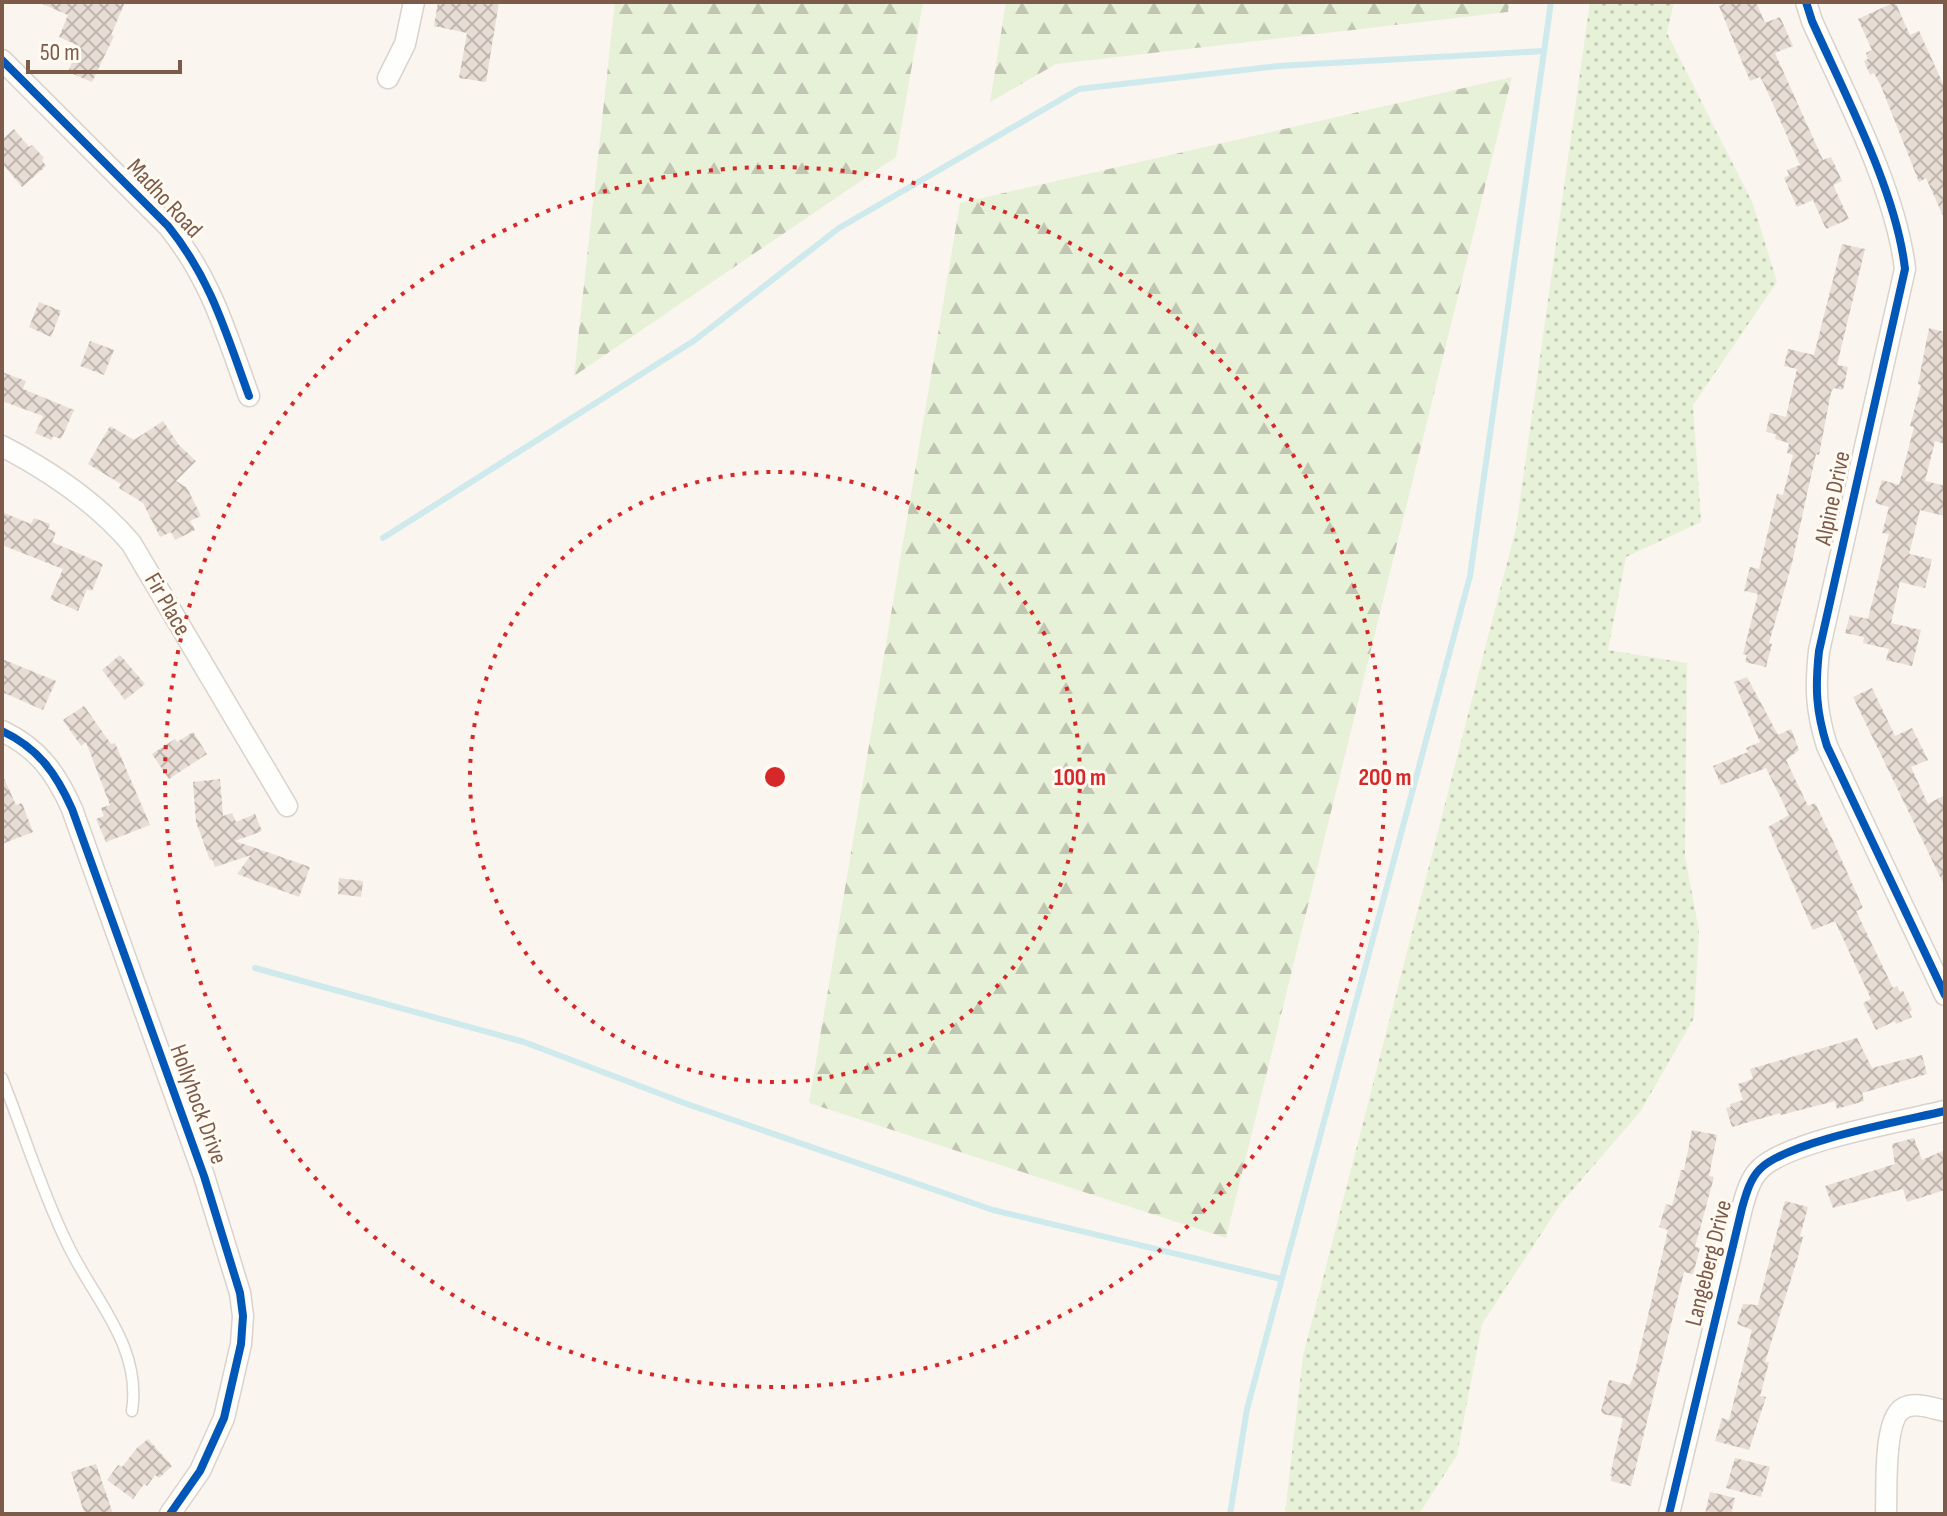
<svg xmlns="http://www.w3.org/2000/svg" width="1947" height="1516" viewBox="0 0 1947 1516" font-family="'Sofia Sans Condensed',sans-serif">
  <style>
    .grass { fill: url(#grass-dots) }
    .forest { fill: url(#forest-firs) }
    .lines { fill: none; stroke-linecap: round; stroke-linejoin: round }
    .stream { stroke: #cfeaec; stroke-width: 6 }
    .building { fill: url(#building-cross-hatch) }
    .lane-casing { stroke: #dad2cc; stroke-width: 13 }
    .street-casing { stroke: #dad2cc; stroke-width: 23 }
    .lane { stroke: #fefefc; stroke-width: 10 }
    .street { stroke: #fefefc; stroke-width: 20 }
    .cycleway-casing { stroke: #fffaf2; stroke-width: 13 }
    .cycleway { stroke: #0057b8; stroke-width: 8 }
    .ring { fill: none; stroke: #d62828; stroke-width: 4; stroke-dasharray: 4 8 }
    .labels { text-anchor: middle; stroke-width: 6; stroke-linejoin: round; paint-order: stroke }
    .street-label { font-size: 24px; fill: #7d5b4a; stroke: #fffaf2 }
    .centre { fill: #d62828; stroke: #fffaf2; stroke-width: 4 }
    .ring-label { font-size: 24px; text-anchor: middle; font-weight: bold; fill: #d62828; stroke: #fffaf2; stroke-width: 6; stroke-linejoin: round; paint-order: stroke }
  </style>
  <defs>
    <pattern id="grass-dots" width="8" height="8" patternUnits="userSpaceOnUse" patternTransform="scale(2)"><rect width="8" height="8" fill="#e7f1d8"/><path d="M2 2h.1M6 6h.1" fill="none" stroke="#c0c6b1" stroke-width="1.8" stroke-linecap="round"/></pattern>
    <pattern id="forest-firs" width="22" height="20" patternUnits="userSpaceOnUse" patternTransform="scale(2)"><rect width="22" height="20" fill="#e7f1d8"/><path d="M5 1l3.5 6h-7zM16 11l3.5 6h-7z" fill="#c0c6b1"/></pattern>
    <pattern id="building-cross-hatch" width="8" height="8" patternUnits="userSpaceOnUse" patternTransform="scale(2)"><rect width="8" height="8" fill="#e7ddd5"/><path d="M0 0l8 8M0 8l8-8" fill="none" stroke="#c0b6af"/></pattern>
  </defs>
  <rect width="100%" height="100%" fill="#faf5ee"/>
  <polygon class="grass" points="1590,2 1674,2 1667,33 1753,204 1777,282 1693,405 1701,522 1626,557 1608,650 1687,663 1685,856 1699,931 1694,1018 1640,1112 1562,1202 1482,1324 1457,1455 1419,1514 1285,1514 1303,1356 1516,528"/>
  <g class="forest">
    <polygon points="615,2 923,2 896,157 574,376"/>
    <polygon points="1006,2 1509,2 1508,12 1056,64 990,102"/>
    <polygon points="1512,77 1226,1238 809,1103 960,203"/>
  </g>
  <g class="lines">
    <g class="stream">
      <polyline points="383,538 695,340 839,228 1079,89 1278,66 1544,51"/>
      <polyline points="255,968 524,1042 687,1104 993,1210 1281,1279"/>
      <polyline points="1230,1514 1247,1409 1470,576 1551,2"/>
    </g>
  </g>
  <g class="building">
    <polygon points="38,2 125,2 111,35 114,36 92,82 68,72 79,46 59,37 68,15"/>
    <polygon points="438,2 499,2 486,82 459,78 467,33 434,26"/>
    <polygon points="1728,2 1756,2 1765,23 1780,17 1793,46 1775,53 1823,160 1831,157 1842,181 1833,185 1849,219 1826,229 1813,200 1797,207 1784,178 1789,175 1787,170 1800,165 1764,84 1760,77 1750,81 1719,6"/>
    <polygon points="1895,2 1910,35 1919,31 1945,88 1945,220 1926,178 1919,182 1881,86 1874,73 1870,75 1864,61 1868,59 1866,53 1872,50 1858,19"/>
    <polygon points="14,129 29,147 32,145 44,158 42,160 46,166 22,187 2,163 2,140"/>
    <polygon points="1842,244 1865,249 1837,365 1848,367 1843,390 1834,388 1831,392 1819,455 1816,454 1807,494 1792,563 1769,643 1772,644 1766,667 1745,662 1747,655 1743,654 1758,594 1744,591 1750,567 1759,569 1777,494 1783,495 1793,455 1787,453 1789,443 1775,439 1776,434 1766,432 1770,413 1786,417 1797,369 1784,366 1788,349 1814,355"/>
    <polygon points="39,302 61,311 51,337 29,327"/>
    <polygon points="1929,328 1945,332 1945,444 1935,441 1925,481 1945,486 1945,516 1920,510 1909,554 1932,559 1925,588 1900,582 1891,623 1921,630 1912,666 1886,660 1889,649 1863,643 1864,637 1845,633 1850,615 1868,619 1889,534 1882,533 1889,507 1875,503 1882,480 1899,485 1914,427 1910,426 1921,385 1918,384"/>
    <polygon points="90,341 114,350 104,375 80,366"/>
    <polygon points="2,372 26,381 23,389 74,410 61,439 53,436 51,440 35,433 43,416 2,401"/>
    <polygon points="163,421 178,444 196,461 176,481 187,488 201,516 190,521 195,530 175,540 171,532 160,537 143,503 119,488 121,484 88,464 110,426 134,440"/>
    <polygon points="2,512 31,524 34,518 50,524 48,529 56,532 52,542 103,564 92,591 87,589 78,611 50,599 63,569 2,545"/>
    <polygon points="120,655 145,684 125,700 102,670"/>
    <polygon points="2,659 56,681 43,710 2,692"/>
    <polygon points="1747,677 1778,735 1791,729 1799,750 1786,760 1808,806 1815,803 1830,834 1863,908 1856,911 1893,988 1897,986 1900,992 1903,991 1912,1010 1909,1012 1912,1017 1896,1024 1895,1021 1876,1030 1863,1003 1871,999 1835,921 1813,930 1768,827 1789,815 1766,768 1721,785 1713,766 1748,752 1746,748 1760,742 1734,682"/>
    <polygon points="1872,688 1895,736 1912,728 1928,760 1911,767 1928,804 1945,795 1945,887 1853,697"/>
    <polygon points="84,706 111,744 115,743 150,825 106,842 96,819 104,816 101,808 110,805 86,742 81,746 63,720"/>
    <polygon points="193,732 207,754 169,779 152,754 175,739 177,742"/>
    <polygon points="2,774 16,805 22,803 33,832 2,844"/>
    <polygon points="220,779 223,816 232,813 236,822 255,814 262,831 235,841 310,867 299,897 237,874 251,855 215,867 212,859 210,860 196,822 193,782"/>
    <polygon points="339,878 363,881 361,897 338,894"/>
    <polygon points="1857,1038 1872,1068 1922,1055 1927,1074 1862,1093 1864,1101 1837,1109 1835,1101 1781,1115 1780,1113 1732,1127 1726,1108 1731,1107 1730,1104 1743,1100 1738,1084 1753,1079 1750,1069"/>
    <polygon points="1692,1130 1717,1135 1709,1176 1714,1177 1695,1247 1700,1248 1693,1274 1684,1272 1631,1486 1611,1481 1612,1476 1610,1476 1623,1418 1603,1414 1601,1411 1609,1380 1630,1385 1635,1371 1668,1230 1659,1227 1666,1204 1672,1206 1681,1170 1684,1170"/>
    <polygon points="1914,1138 1922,1160 1945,1150 1945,1190 1907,1202 1903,1189 1833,1208 1825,1186 1895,1164 1892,1144"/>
    <polygon points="1785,1201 1808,1207 1800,1236 1803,1237 1797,1260 1765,1362 1769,1362 1760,1396 1766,1397 1749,1450 1715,1441 1722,1418 1729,1420 1752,1330 1737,1324 1743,1304 1758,1305"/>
    <polygon points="148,1439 172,1466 159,1478 155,1475 147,1486 144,1484 133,1499 107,1480 118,1465 122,1467 137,1448"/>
    <polygon points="1735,1458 1770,1467 1761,1497 1726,1488"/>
    <polygon points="96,1464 113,1514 85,1514 82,1506 71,1472"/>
    <polygon points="1710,1492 1735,1498 1731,1514 1705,1514"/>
  </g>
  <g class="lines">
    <defs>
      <path id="lane" d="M2,1078C24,1133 41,1190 67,1243C93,1299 142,1345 132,1411"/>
      <g id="street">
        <path d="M1806,2L1812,21C1845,95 1896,190 1905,269L1819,651C1815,688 1816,711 1827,746L1945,995"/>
        <path d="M2,60L168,226C211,279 226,333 249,396"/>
        <polyline points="388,78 405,44 414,2"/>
        <path d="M2,446C50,471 96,502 131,543L287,806"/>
        <path d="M2,731C38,748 56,773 72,809L204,1176L240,1293L243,1316L241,1344L224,1418L200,1471L170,1514"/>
        <path d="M1669,1514L1742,1208C1746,1194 1750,1179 1760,1169C1788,1141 1903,1121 1945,1111"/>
        <path d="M1886,1514C1887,1492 1883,1422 1902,1409C1914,1401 1932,1408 1945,1411"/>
      </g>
    </defs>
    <use href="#lane" class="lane-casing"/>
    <use href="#street" class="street-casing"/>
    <use href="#lane" class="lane"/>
    <use href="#street" class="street"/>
    <defs>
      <g id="cycleway">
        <path d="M1806,2L1812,21C1845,95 1896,190 1905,269L1819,651C1815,688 1816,711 1827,746L1945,995"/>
        <path d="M2,60L168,226C211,279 226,333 249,396"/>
        <path d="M2,731C38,748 56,773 72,809L204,1176L240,1293L243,1316L241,1344L224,1418L200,1471L170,1514"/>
        <path d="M1669,1514L1742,1208C1746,1194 1750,1179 1760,1169C1788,1141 1903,1121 1945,1111"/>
      </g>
    </defs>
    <use href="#cycleway" class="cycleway-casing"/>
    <use href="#cycleway" class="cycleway"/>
  </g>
  <g class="ring">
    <circle cx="775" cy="777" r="305"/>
    <circle cx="775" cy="777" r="610"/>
  </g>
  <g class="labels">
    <g class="street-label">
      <text transform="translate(165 198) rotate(47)" y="8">Madho Road</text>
      <text transform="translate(1832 498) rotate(-78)" y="8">Alpine Drive</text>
      <text transform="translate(168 604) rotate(60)" y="8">Fir Place</text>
      <text transform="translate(199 1104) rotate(70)" y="8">Hollyhock Drive</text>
      <text transform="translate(1708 1263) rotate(-76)" y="8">Langeberg Drive</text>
    </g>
  </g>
  <circle cx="775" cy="777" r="12" class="centre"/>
  <g class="ring-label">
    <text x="1080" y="785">100 m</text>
    <text x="1385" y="785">200 m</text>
  </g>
  <rect width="1947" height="1516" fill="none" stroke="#7d5b4a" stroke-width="8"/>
  <path d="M28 60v12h152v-12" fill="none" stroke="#7d5b4a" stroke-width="4"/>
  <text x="40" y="60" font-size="24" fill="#7d5b4a" stroke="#fffaf2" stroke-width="6" paint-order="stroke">50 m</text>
</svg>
